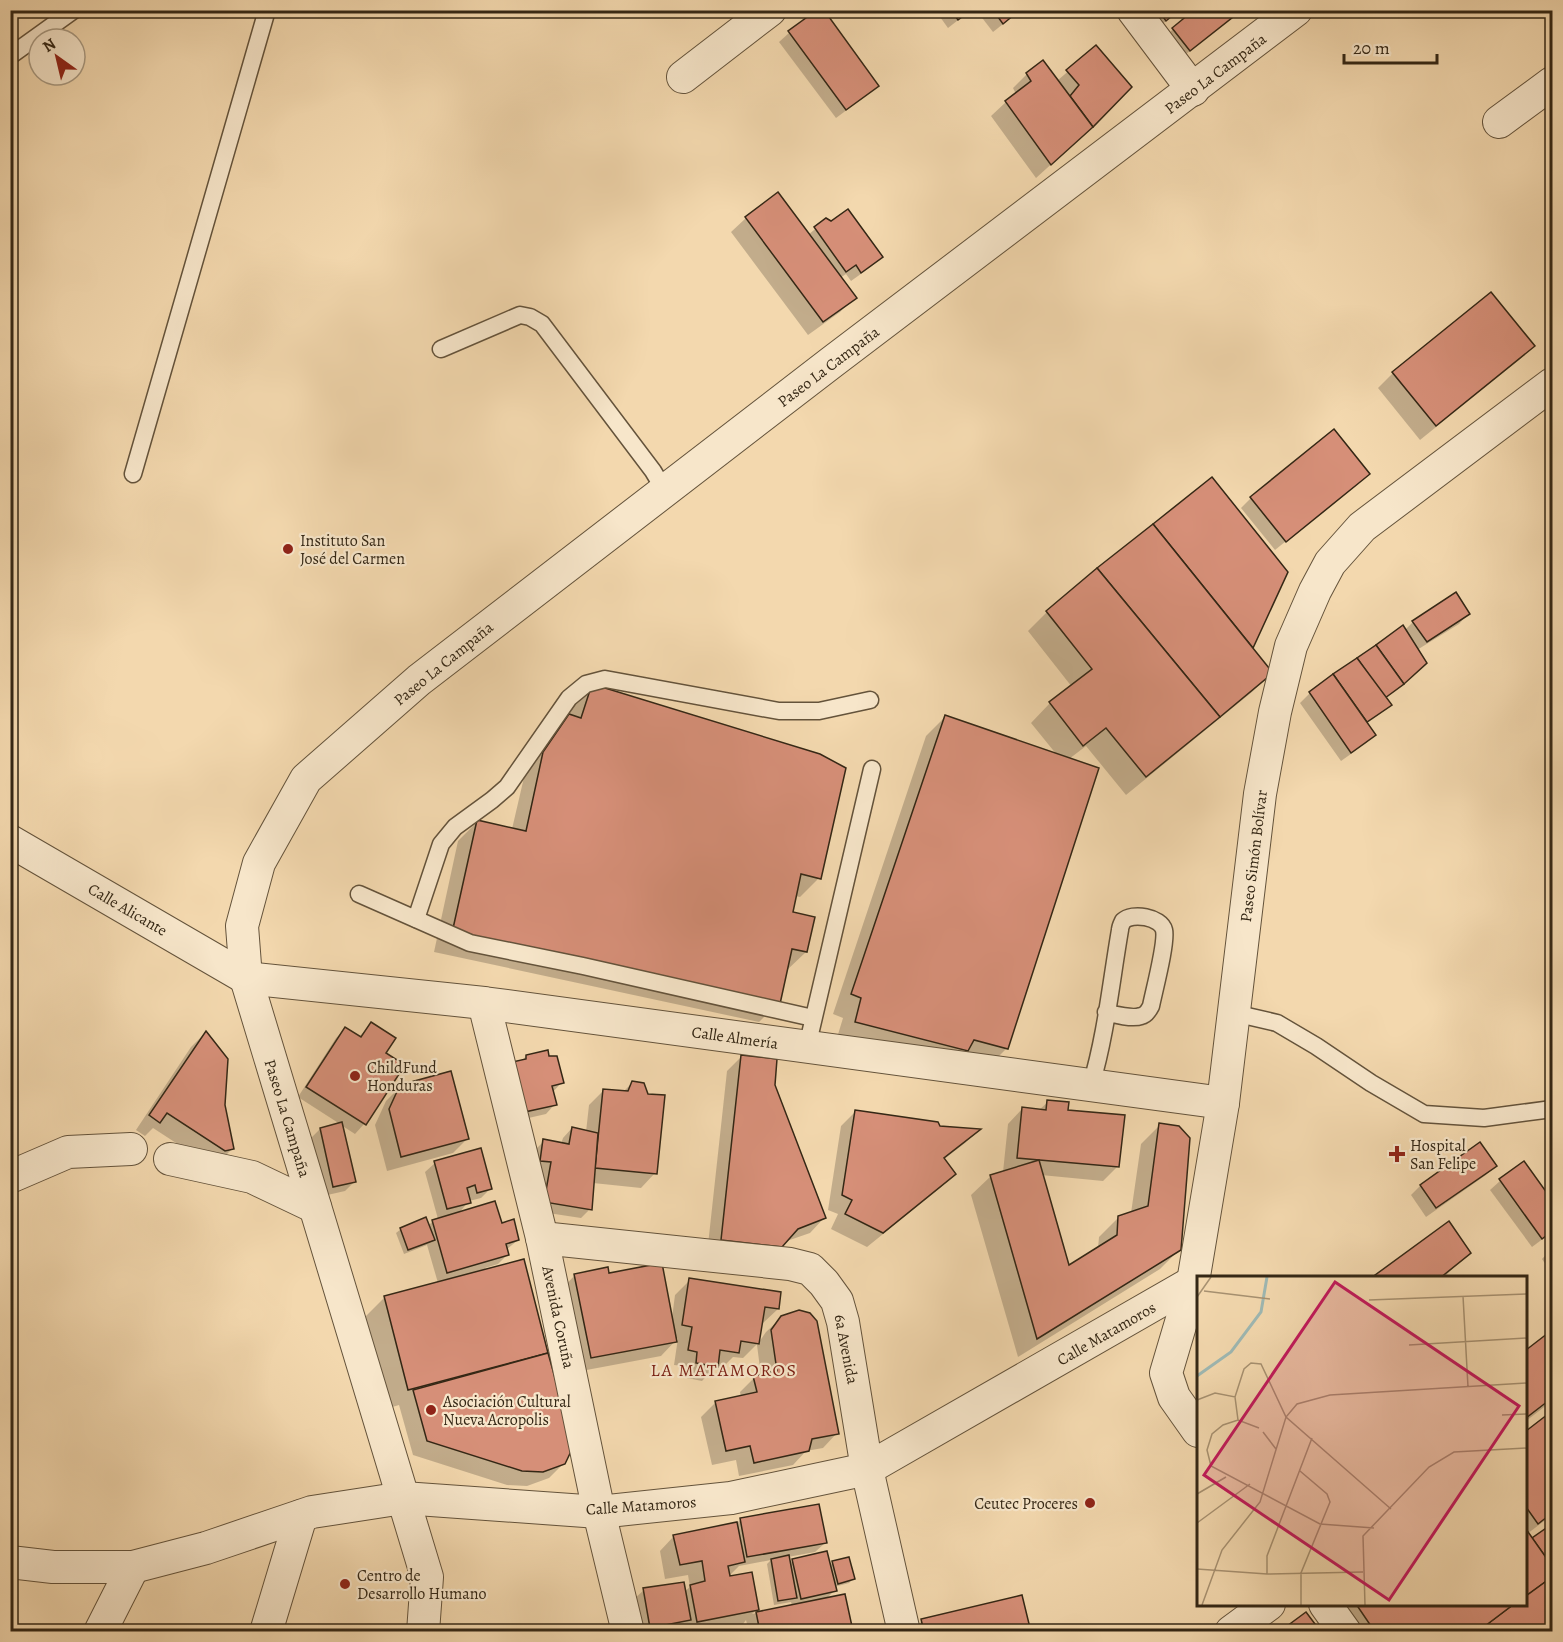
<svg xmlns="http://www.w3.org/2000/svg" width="1563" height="1642" viewBox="0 0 1563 1642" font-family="Alegreya,serif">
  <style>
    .shadow { fill: #0003; fill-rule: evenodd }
    .building { fill: #d68f78; stroke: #342715; stroke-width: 1.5 }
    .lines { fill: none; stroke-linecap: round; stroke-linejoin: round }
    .lane-casing { stroke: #64533b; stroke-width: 19 }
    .street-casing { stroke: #64533b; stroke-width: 34 }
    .lane { stroke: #f7e6ca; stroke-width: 16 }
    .street { stroke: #f7e6ca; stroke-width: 32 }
    .poi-dot { fill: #8f2418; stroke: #f7e6ca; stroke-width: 2 }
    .labels { text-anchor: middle; stroke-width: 4.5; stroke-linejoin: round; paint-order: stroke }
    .street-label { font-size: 16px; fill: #342715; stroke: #f7e6ca }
    .poi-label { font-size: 16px; fill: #342715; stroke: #f7e6ca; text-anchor: start }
    .neighbourhood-label { font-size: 18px; letter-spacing: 1.5px; fill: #7a1f14; stroke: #f7e6ca }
    .inset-river { fill: none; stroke: #9eb8b3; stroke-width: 3 }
    .inset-road { fill: none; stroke: #a79171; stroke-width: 1.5 }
    .view { fill: #c2185b; fill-opacity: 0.15; stroke: #c2185b; stroke-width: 3 }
    .inset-edge { fill: none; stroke: #342715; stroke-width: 3 }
  </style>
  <rect width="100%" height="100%" fill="#f3d8ae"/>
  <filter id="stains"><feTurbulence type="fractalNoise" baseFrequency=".00333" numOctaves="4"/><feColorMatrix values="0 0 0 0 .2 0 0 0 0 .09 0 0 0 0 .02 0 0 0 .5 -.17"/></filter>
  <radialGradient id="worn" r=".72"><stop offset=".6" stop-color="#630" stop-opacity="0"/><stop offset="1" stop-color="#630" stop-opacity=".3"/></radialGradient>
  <g class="shadow">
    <polygon points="820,10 877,86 867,95 836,118 779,42 789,33"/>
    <polygon points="935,10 971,10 948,28"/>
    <polygon points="976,10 1021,10 993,32"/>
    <polygon points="1141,10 1180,10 1156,29"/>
    <polygon points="1221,26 1180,59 1164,39 1173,29"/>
    <polygon points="1096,47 1130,87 1077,141 1036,178 991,116 1006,102 1016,94 1013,88 1027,74 1057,81"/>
    <polygon points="746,218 808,235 826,220 881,257 872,266 851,281 846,274 840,278 855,297 840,312 808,335 731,232"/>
    <polygon points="1491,294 1533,346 1519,360 1420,440 1378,388 1393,373"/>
    <polygon points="1334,431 1358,483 1275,550 1241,508 1251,498"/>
    <polygon points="1155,525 1286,572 1251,648 1271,673 1252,692 1126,795 1086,746 1069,759 1007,1048 988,1067 836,1041 843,1018 833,1014 926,736 945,717 1057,755 1031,723 1050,703 1072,687 1028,631 1047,612 1098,569"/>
    <polygon points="1468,614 1459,624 1417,650 1416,672 1384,699 1389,705 1380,714 1366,724 1374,735 1365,744 1341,761 1300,703 1310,693 1403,627 1405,630 1413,622"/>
    <polygon points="592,686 819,878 800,897 795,896 791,913 806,952 786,971 778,1003 759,1022 434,952 458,841 477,822 512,829 525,773 550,735 569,716 573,705"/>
    <polygon points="371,1024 384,1053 403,1065 364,1124 355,1134 341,1125 354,1182 345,1191 323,1196 311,1138 320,1129 340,1124 298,1097 336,1038 345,1029 359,1037"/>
    <polygon points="205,1033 232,1149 218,1163 210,1165 153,1128 145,1136 136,1130 191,1047"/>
    <polygon points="526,1056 548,1058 562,1082 552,1093 555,1104 546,1114 511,1122 521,1062"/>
    <polygon points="742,1056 773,1085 824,1218 810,1233 784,1242 766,1261 707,1254 727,1071"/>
    <polygon points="632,1083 655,1173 641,1188 593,1183 590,1209 581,1218 535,1211 542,1171 531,1170 534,1151 544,1141 561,1144 563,1138 572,1128 586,1132 589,1105 603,1091 623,1092"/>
    <polygon points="401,1086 467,1139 453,1153 387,1171 375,1125 386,1101"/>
    <polygon points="1048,1102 1067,1111 1118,1166 1103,1181 1041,1175 1068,1267 1098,1248 1099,1237 1119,1217 1131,1213 1141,1144 1160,1125 1179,1250 1160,1269 1018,1357 971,1195 991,1176 1003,1172 1008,1124 1022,1109 1039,1110"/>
    <polygon points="855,1112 939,1127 978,1130 965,1143 943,1160 954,1174 940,1188 867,1247 831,1229 838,1214 828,1210 841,1126"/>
    <polygon points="1480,1144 1495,1166 1486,1175 1426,1217 1411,1195 1420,1186"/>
    <polygon points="435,1163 490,1189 481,1198 469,1201 458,1214 501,1225 518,1240 506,1250 508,1254 498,1264 485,1268 547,1353 572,1445 564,1463 549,1478 527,1486 507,1485 413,1455 399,1405 389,1408 365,1317 385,1297 438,1283 427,1245 404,1254 396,1233 401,1229 428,1226 433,1221 438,1219 425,1172"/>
    <polygon points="1524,1163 1552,1202 1552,1232 1532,1247 1490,1190 1500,1181"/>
    <polygon points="1552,1248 1552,1274 1542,1259"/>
    <polygon points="1469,1253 1443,1278 1373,1278"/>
    <polygon points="575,1275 608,1275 672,1318 675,1295 690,1280 778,1309 763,1323 761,1323 757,1344 743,1358 733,1357 723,1367 716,1366 702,1381 682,1377 684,1366 674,1365 678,1338 661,1356 576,1372 561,1290"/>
    <polygon points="782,1317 837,1433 823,1448 806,1451 793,1465 739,1476 736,1460 712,1465 701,1417 716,1402 741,1397 740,1392 754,1378 761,1376 757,1345 766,1332"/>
    <polygon points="1552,1332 1552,1401 1526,1421 1526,1352"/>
    <polygon points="1552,1412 1552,1515 1527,1534 1532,1540 1552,1526 1552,1632 1342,1632 1323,1604 1526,1604 1526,1433"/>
    <path d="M741,1519L825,1543L815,1552L788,1557L789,1564L793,1560L829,1566L833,1562L853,1579L849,1583L834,1587L835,1590L826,1599L850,1632H749L746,1620L743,1624L704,1632H682L681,1629L668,1632H640L634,1599L644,1590L684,1592L690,1587L688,1575L665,1579L660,1551L674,1536L736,1524ZM771,1560L767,1564L774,1605L791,1602L792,1606L752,1614L757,1609L727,1578L739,1566Z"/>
    <polygon points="922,1621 1029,1632 911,1632"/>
  </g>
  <g class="building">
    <polygon points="817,10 824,10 879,86 846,110 788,31"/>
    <polygon points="951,10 971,10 958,20"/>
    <polygon points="993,10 1020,10 1003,24"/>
    <polygon points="1158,10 1179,10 1166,21"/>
    <polygon points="1194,10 1228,10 1233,17 1190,51 1172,28"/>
    <polygon points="1096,45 1132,87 1093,127 1070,96 1079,85 1066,70"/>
    <polygon points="1043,60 1093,127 1051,165 1005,101 1031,81 1026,73"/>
    <polygon points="778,192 857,298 823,322 745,217"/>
    <polygon points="848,209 883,257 861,273 856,265 846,272 814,227 826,218 831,221"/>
    <polygon points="1491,292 1535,346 1436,426 1392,372"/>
    <polygon points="1334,429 1370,474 1286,542 1250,497"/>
    <polygon points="1212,477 1288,572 1253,648 1153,524"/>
    <polygon points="1153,524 1273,673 1220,717 1097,568"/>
    <polygon points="1097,568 1220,717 1146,777 1106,728 1083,746 1049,702 1092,669 1046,611"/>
    <polygon points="1456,592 1470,614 1427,642 1412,621"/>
    <polygon points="1403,625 1427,663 1404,684 1376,645"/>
    <polygon points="1376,645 1404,684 1385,698 1357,658"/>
    <polygon points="1357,658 1392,705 1367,722 1333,674"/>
    <polygon points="1333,674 1376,735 1351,753 1309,692"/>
    <polygon points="592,684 820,754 846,768 821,879 801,874 793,912 815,917 807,952 792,949 780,1004 452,933 477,820 526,831 543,752 569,714 581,718"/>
    <polygon points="945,715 1099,768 1008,1049 974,1040 968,1051 855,1022 861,998 851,994"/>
    <polygon points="371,1022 396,1038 386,1053 405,1065 366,1125 306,1087 345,1027 361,1037"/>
    <polygon points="206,1031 228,1059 225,1105 234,1149 225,1151 167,1113 160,1123 149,1115"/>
    <polygon points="548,1050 549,1056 557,1056 564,1083 552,1086 557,1105 520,1113 508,1063 526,1059 526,1055"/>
    <polygon points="741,1055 777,1059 775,1085 826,1218 798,1229 782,1247 721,1240"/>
    <polygon points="451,1071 469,1139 401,1157 389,1109 400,1085"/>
    <polygon points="632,1081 644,1083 648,1094 665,1095 657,1174 595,1168 603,1089 628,1091"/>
    <polygon points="1047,1100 1069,1102 1068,1110 1125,1115 1119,1167 1017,1158 1022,1107 1046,1110"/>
    <polygon points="855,1110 938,1122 940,1126 981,1129 944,1158 956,1174 883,1233 845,1214 852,1200 842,1195"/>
    <polygon points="342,1122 356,1182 333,1187 320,1128"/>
    <polygon points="1159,1123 1179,1126 1190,1138 1181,1250 1037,1339 990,1175 1039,1160 1069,1265 1117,1235 1118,1216 1148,1206"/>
    <polygon points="572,1127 598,1133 592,1210 544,1202 551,1162 540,1161 543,1139 569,1144"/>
    <polygon points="1480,1142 1497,1166 1436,1208 1420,1185"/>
    <polygon points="481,1148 492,1189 477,1193 475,1185 467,1188 471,1203 447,1209 434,1161"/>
    <polygon points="1524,1161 1552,1200 1552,1231 1542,1239 1499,1179"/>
    <polygon points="495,1201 502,1223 514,1219 519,1240 506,1244 509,1255 447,1273 432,1220"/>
    <polygon points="426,1217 435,1240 408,1250 400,1228"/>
    <polygon points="1449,1221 1471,1253 1440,1278 1371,1278"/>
    <polygon points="524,1259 548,1353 408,1390 384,1296"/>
    <polygon points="662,1263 677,1342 591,1358 574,1274 608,1267 609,1273"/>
    <polygon points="689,1278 781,1292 779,1309 765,1307 759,1344 741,1341 739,1353 720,1350 718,1367 696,1363 697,1352 688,1350 692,1327 682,1325"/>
    <polygon points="799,1310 810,1313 817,1321 839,1434 812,1439 809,1451 754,1463 750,1446 726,1451 715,1401 757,1392 753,1376 777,1371 771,1330 781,1316"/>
    <polygon points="1552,1330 1552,1398 1526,1418 1526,1350"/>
    <polygon points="548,1353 574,1445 565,1464 543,1472 522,1471 427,1441 413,1390"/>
    <polygon points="1552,1411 1552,1513 1538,1524 1526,1507 1526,1431"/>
    <polygon points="819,1504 827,1543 747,1557 740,1518"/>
    <polygon points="737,1522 745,1562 728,1566 730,1576 752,1572 759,1610 697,1622 690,1585 705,1581 702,1561 680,1565 673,1535"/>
    <polygon points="1552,1524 1552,1566 1532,1538"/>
    <polygon points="1526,1529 1552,1566 1552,1577 1526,1596"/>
    <polygon points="827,1551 837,1591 801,1599 792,1559"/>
    <polygon points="789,1555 797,1598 778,1601 771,1559"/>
    <polygon points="849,1557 855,1579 838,1584 832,1561"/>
    <polygon points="1552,1577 1552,1632 1477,1632 1514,1604 1526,1604 1526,1596"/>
    <polygon points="684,1582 691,1620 650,1628 643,1588"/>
    <polygon points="845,1594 853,1631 760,1632 756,1612"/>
    <polygon points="1022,1595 1031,1632 924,1632 921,1619"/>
    <polygon points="1356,1604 1514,1604 1477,1632 1375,1632"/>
    <polygon points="1306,1612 1321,1632 1279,1632"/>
  </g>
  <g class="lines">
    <defs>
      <g id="lane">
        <polyline points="10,56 74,10"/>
        <polyline points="441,349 520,315 530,317 542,324 653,471 665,491"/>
        <polyline points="133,474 267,10"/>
        <polyline points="359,894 470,943 583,966 813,1018"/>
        <polyline points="416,919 441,844 455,827 492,800 507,787 569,698 586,684 605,679 779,711 819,711 870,700"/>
        <polyline points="1234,1013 1277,1023 1316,1046 1371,1083 1424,1114 1484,1118 1552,1109"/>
        <polyline points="807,1047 872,769"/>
        <path d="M1091,1085C1106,1035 1111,982 1120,930C1120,928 1122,923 1123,921C1132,912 1161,917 1164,930C1167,942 1154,991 1151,1006C1149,1010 1146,1015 1141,1016C1133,1019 1115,1015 1106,1012"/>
      </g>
      <g id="street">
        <polyline points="1133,10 1193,90"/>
        <polyline points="683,77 770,10"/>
        <polyline points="1499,122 1552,83"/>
        <polyline points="10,841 246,978 484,1003 1223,1103"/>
        <polyline points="484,1003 542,1238 599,1512 628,1632"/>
        <polyline points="170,1159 252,1177 315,1207"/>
        <polyline points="10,1177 68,1152 131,1149"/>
        <polyline points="542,1238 790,1264 810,1269 824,1283 837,1301 843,1322 867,1469 904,1632"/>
        <polyline points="1198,1431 1174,1397 1166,1373 1193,1282 1223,1103 1260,794 1275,712 1291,646 1315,591 1330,563 1362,527 1552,384"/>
        <polyline points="10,1562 53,1567 133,1567 206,1548 312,1512 403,1498 599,1512 731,1498 867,1469 1193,1282"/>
        <polyline points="1325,1604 1345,1632"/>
        <polyline points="100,1632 133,1567"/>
        <polyline points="266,1632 301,1516"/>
        <polyline points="423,1632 427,1577 246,978 242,926 259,863 306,779 419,680 832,362 1296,10"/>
        <polyline points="1231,1632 1269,1604"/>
      </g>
    </defs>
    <use href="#lane" class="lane-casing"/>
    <use href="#street" class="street-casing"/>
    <use href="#lane" class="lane"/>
    <use href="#street" class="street"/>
  </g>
  <g class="poi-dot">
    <circle cx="288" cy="549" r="6"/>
    <circle cx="355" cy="1076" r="6"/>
    <path d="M1394 1145h6v6h6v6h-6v6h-6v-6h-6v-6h6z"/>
    <circle cx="431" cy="1410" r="6"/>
    <circle cx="1090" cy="1503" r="6"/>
    <circle cx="345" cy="1584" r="6"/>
  </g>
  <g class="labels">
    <g class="street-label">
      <text transform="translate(1215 73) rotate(-37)" y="6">Paseo La Campaña</text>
      <text transform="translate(828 366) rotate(-37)" y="6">Paseo La Campaña</text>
      <text transform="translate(443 663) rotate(-39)" y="6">Paseo La Campaña</text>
      <text transform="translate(1253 856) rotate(-83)" y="6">Paseo Simón Bolívar</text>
      <text transform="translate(128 909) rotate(30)" y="6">Calle Alicante</text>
      <text transform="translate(735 1037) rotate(8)" y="6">Calle Almería</text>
      <text transform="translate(288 1118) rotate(73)" y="6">Paseo La Campaña</text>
      <text transform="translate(559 1317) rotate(78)" y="6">Avenida Coruña</text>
      <text transform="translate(1106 1333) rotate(-30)" y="6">Calle Matamoros</text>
      <text transform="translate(847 1349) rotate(79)" y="6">6a Avenida</text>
      <text transform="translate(641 1505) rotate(-4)" y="6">Calle Matamoros</text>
    </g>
    <g class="poi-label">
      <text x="300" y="546">Instituto San<tspan x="300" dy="18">José del Carmen</tspan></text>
      <text x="367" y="1073">ChildFund<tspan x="367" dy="18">Honduras</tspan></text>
      <text x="1410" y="1151">Hospital<tspan x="1410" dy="18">San Felipe</tspan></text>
      <text x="443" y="1407">Asociación Cultural<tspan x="443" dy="18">Nueva Acropolis</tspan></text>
      <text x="1078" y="1509" text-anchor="end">Ceutec Proceres</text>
      <text x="357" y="1581">Centro de<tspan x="357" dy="18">Desarrollo Humano</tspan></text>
    </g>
    <g class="neighbourhood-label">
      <text x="724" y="1376">LA MATAMOROS</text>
    </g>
  </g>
  <g transform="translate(1197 1276)">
    <rect width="330" height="330" fill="#f3d8ae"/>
    <path class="inset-river" d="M0,100L34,76L64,36L70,1"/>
    <path class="inset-road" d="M7,15L73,23M266,20L271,111M0,21L14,1M172,24L330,18M212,69L330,62M38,121L41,144M0,124L18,117L38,121L47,93L54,87L64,88L89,141L194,233M305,139L330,138M62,152L41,144L26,149L15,158L10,174L14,190L123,248L177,252M66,156L79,173M103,195L130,218L133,226L104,297V329M0,218L29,201M0,247L53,208M0,293L70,298L166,296M70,298V280L115,162M5,329L25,274L63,226L89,141L100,128L133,119L330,107M168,329L166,260L232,191L257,176L330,172"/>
    <path class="view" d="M138,6L322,130L192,324L7,199Z"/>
    <rect width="330" height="330" class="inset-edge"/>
  </g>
  <rect width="1563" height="1642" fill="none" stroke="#f3d8ae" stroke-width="36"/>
  <rect x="12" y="12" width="1539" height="1618" fill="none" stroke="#342715" stroke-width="3"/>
  <rect x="18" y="18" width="1527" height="1606" fill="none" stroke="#342715" stroke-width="1.5"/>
  <g transform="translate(57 57) rotate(326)"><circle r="28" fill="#f7e6ca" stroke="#a99a82" stroke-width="1.5"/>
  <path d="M0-4.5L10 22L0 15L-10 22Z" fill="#8f2418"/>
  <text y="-9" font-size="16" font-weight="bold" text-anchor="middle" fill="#342715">N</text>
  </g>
  <path d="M1344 54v9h93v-9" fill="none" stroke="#342715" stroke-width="3"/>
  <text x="1353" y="54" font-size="18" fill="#342715" stroke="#f7e6ca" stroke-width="4.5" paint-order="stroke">20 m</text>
  <rect width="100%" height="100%" filter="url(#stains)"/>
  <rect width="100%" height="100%" fill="url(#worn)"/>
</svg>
